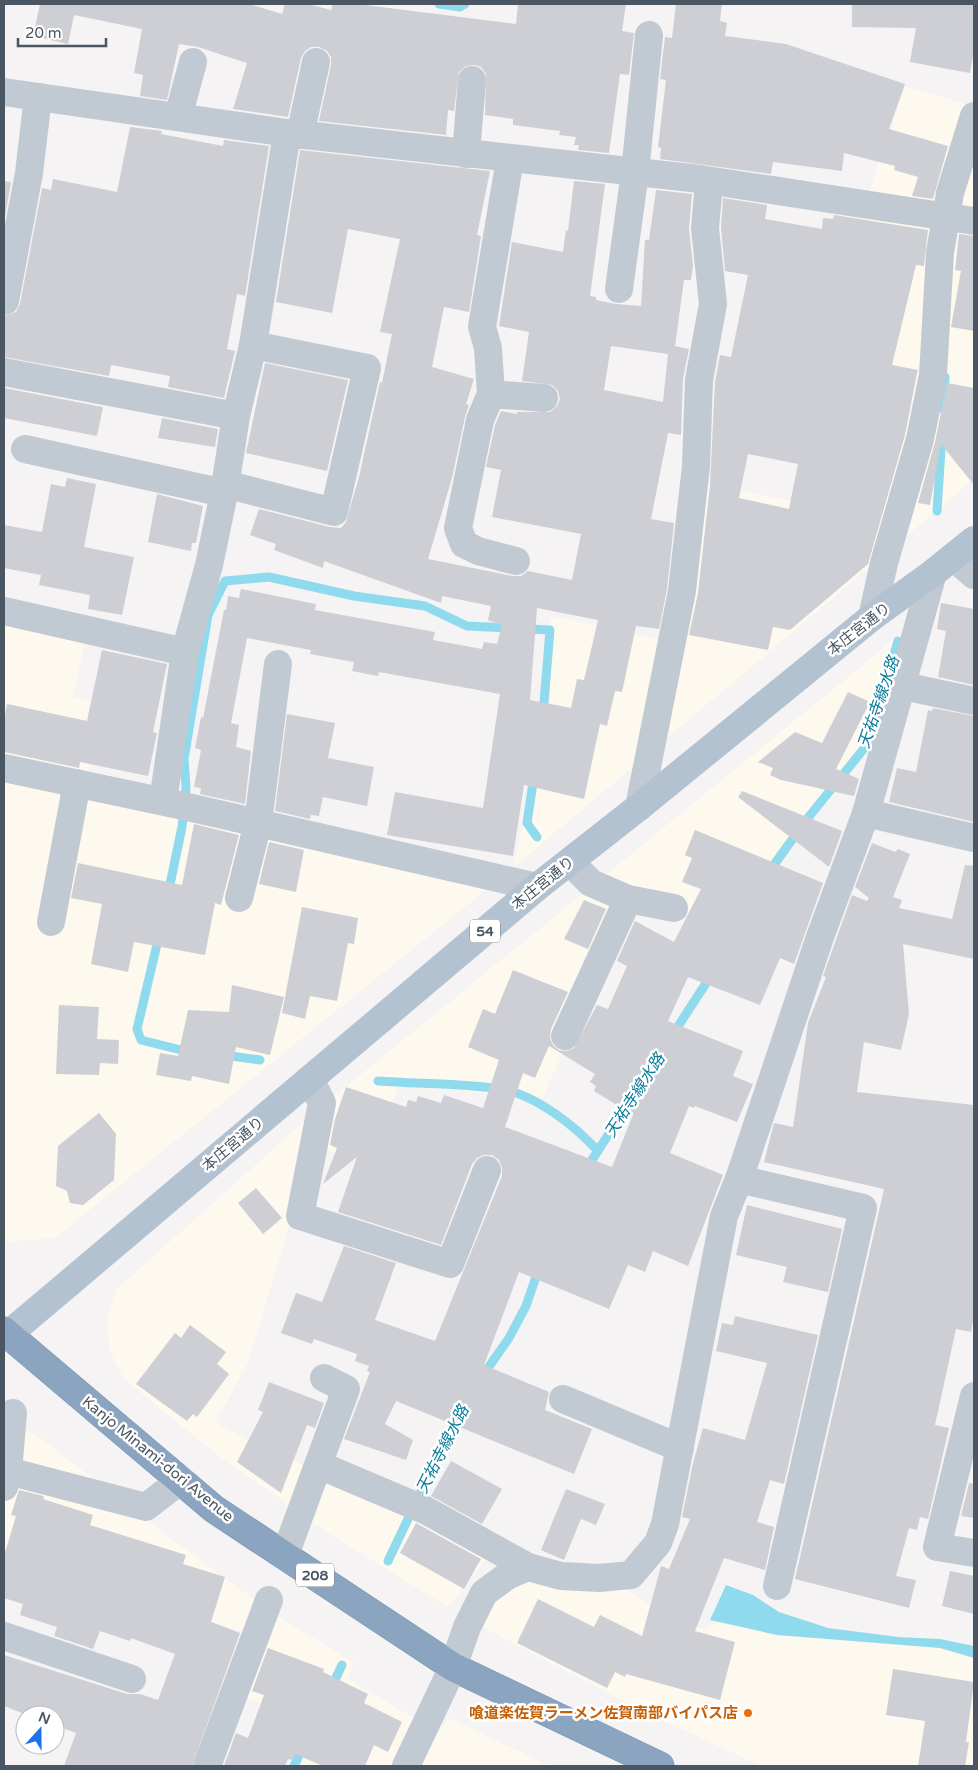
<svg xmlns="http://www.w3.org/2000/svg" width="978" height="1770" viewBox="0 0 978 1770" font-family="'Varela Round','Noto Sans JP',sans-serif">
  <style>
    .commercial { fill: #fdf9ef }
    .water { fill: #90daee }
    .lines { fill: none; stroke-linecap: round; stroke-linejoin: round }
    .stream { stroke: #90daee; stroke-width: 9 }
    .building { fill: #cdcfd5; fill-rule: evenodd }
    .highway-casing { stroke: #7690ad; stroke-width: 29 }
    .street { stroke: #c1cad2; stroke-width: 28 }
    .primary { stroke: #b3c2d1; stroke-width: 28 }
    .highway { stroke: #8ba5c1; stroke-width: 28 }
    .food-dot { fill: #e8710a; stroke: #fff; stroke-width: 2 }
    .labels { text-anchor: middle; stroke-width: 5; stroke-linejoin: round; paint-order: stroke }
    .shield { fill: #fff; stroke: #808990; stroke-width: 1 }
    .shield-label { font-size: 14px; font-weight: bold; fill: #4a5661 }
    .street-label { font-size: 15px; fill: #4a5661; stroke: #fff }
    .food-label { font-size: 15px; font-weight: bold; fill: #c56008; stroke: #fff; text-anchor: end }
    .water-label { font-size: 16px; font-style: italic; fill: #0c7c9b; stroke: #fff }
  </style>
  <rect width="100%" height="100%" fill="#f5f3f3"/>
  <g class="commercial">
    <polygon points="905,87 974,106 974,479 513,868 550,711 551,616 678,643 697,482 826,508 834,346 862,213"/>
    <polygon points="4,614 87,632 73,697 101,703 85,788 493,884 55,1238 4,1242"/>
    <polygon points="908,628 883,731 789,836 737,927 632,896 543,1097 398,1086 370,1165 313,1145 248,1363 215,1423 489,1555 448,1607 328,1533 211,1450 124,1379 109,1349 108,1315 118,1288 310,1116"/>
    <polygon points="4,1428 35,1434 169,1537 277,1616 354,1662 348,1679 438,1732 449,1718 550,1766 295,1766 311,1724 242,1696 267,1639 4,1557"/>
    <polygon points="525,1575 622,1587 655,1608 703,1629 724,1618 974,1652 974,1766 762,1766 644,1712 483,1627 492,1605"/>
  </g>
  <polygon class="water" points="726,1585 753,1595 779,1612 828,1628 898,1637 940,1639 974,1646 974,1658 940,1648 777,1635 710,1620"/>
  <g class="lines">
    <g class="stream">
      <polyline points="439,4 460,7 465,4"/>
      <polyline points="943,409 945,377"/>
      <polyline points="937,511 942,435"/>
      <polyline points="534,776 527,823 537,837"/>
      <polyline points="768,873 807,819 866,746 898,641"/>
      <polyline points="168,894 182,827 186,787 184,759 208,615 225,581 269,577 354,596 425,606 467,626 550,630 543,714"/>
      <polyline points="159,936 137,1029 141,1040 189,1052"/>
      <polyline points="673,1034 712,974"/>
      <polyline points="224,1055 260,1060"/>
      <path d="M378,1081C419,1084 461,1083 502,1089C536,1095 575,1126 598,1151"/>
      <polyline points="586,1169 631,1100"/>
      <polyline points="483,1375 509,1338 526,1306 539,1268"/>
      <polyline points="388,1561 458,1414"/>
      <polyline points="331,1688 342,1665"/>
      <polyline points="294,1766 304,1745"/>
    </g>
  </g>
  <g class="building">
    <polygon points="40,4 249,4 282,14 285,4 308,4 331,10 333,4 357,4 516,24 518,4 626,4 622,31 634,33 629,75 620,74 609,153 578,150 579,145 574,145 576,137 559,135 560,131 513,125 513,119 485,115 486,74 481,67 474,65 466,66 459,72 454,111 448,110 446,135 319,121 331,65 331,57 327,51 319,47 311,47 305,51 301,58 288,117 233,109 247,63 198,47 179,44 167,100 140,96 143,75 134,73 142,29 74,15 68,44 33,36"/>
    <polygon points="676,4 722,4 720,21 727,23 725,36 786,44 905,84 889,129 948,146 933,199 912,196 918,177 894,170 895,166 844,153 842,171 773,162 771,174 660,159 661,148 658,147 666,80 660,79 665,37 672,38"/>
    <polygon points="852,4 974,4 974,49 970,73 910,62 916,28 852,27"/>
    <polygon points="130,127 162,131 161,134 223,146 224,140 269,146 245,296 237,294 227,349 235,351 224,398 168,387 170,376 111,365 109,376 4,357 4,316 16,312 20,304 42,188 51,190 53,179 117,192"/>
    <path d="M300,150L490,171L477,235L481,236L469,312L444,307L432,367L474,379L466,404L469,405L465,417L452,478L428,559L513,576H521L528,571L572,580L581,534L492,517L501,470L486,467L495,425L501,411L517,414V412H550L557,406L560,399L558,391L552,385L522,381L529,332L499,326L512,242L563,252L566,230L568,231L574,181L605,184L590,296L596,297V300L616,304L641,306L645,240H649L656,190L692,194L689,229L693,265L691,280H684L675,346L689,349L683,379L681,435L668,433L651,519L674,523L667,589L659,629L636,626L622,692L615,691L607,726L600,724L584,799L524,785L513,856L387,835L395,792L483,808L500,694L379,672L378,676L352,671L354,662L310,654L311,650L247,638L231,723L239,725L236,747L251,751L245,804L200,794L201,788L194,787L201,750L195,748L201,717L203,718L224,610H226L228,596L239,598L241,589L316,604L315,610L435,632L433,640L482,649L484,642L497,644L502,625L488,620L491,606L442,596L441,603L324,561L323,568L274,550L276,544L250,535L259,509L330,527L341,528L346,522L359,477L380,382L382,383L392,334L380,332L400,239L348,229L332,313L276,302ZM611,346L668,354L663,402L604,390ZM537,608L598,620L584,680L577,679L571,708L530,700Z"/>
    <polygon points="4,181 11,182 4,223"/>
    <path d="M723,198L767,205L765,219L822,229L823,218L833,219L834,215L928,230L924,266L916,265L892,365L918,370L917,373L905,435L868,564L790,630L773,627L768,650L689,635L698,593L710,485L715,382L720,355L731,357L748,275L725,271L721,228ZM748,454L798,464L789,509L739,498Z"/>
    <polygon points="959,234 974,236 974,331 951,327 961,271 955,270"/>
    <polygon points="265,363 348,380 327,471 246,453"/>
    <polygon points="947,383 974,388 974,485 941,444 930,505 918,503 935,442"/>
    <polygon points="4,388 103,407 97,436 4,418"/>
    <polygon points="162,418 218,429 215,447 158,438"/>
    <polygon points="67,478 96,484 84,547 134,557 122,615 88,609 90,595 39,585 41,575 4,568 4,525 42,532 51,484 65,487"/>
    <polygon points="157,494 203,506 196,543 192,543 191,551 148,542"/>
    <polygon points="941,603 974,609 974,685 938,677 946,631 937,629"/>
    <polygon points="102,650 167,664 153,732 157,733 148,776 80,762 79,768 4,752 4,721 7,704 87,721"/>
    <polygon points="848,692 870,702 836,769 859,779 854,796 781,780 770,775 773,768 758,762 795,732 822,743"/>
    <polygon points="933,708 974,716 974,822 889,802 897,768 916,772 928,710 932,711"/>
    <polygon points="287,714 335,723 328,758 374,767 367,806 323,797 319,816 311,815 310,819 275,811"/>
    <polygon points="742,791 842,831 829,867 738,797"/>
    <polygon points="194,824 239,835 221,905 215,903 205,955 134,942 128,972 91,964 102,904 71,898 78,863 182,885"/>
    <path d="M695,830L823,883L794,964L780,958L760,1005L688,977L668,1021L743,1051L733,1076L753,1084L737,1122L695,1106L694,1108L689,1106L670,1153L723,1175L688,1266L653,1251L645,1272L628,1265L609,1309L519,1272L484,1365L549,1392L545,1410L592,1429L574,1474L396,1401L385,1424L413,1440L406,1460L344,1439L370,1372L367,1371L369,1366L355,1361L357,1354L314,1339L312,1344L281,1333L296,1293L322,1302L344,1246L396,1263L375,1320L435,1341L502,1176V1168L499,1160L492,1155H484L477,1158L472,1164L441,1245L338,1212L357,1157L323,1184L337,1148L330,1145L335,1119L346,1087L406,1107L408,1100L416,1102L418,1096L441,1103L444,1095L483,1108L499,1060L468,1047L483,1009L495,1014L513,970L568,992L551,1029L550,1038L553,1045L559,1050L567,1051L574,1048L597,1005L608,1009L627,966L617,961L635,921L674,942L701,889L682,882L692,858L685,855ZM549,1046L595,1074L590,1082L596,1086L594,1091L633,1115L612,1167L505,1127L523,1073L535,1078Z"/>
    <polygon points="269,842 304,850 296,892 259,884"/>
    <polygon points="872,843 895,852 898,849 910,854 893,897 902,900 899,908 952,919 965,865 974,866 974,959 903,944 909,1014 901,1050 864,1042 857,1092 974,1105 974,1316 971,1332 956,1329 935,1425 949,1428 928,1519 920,1517 917,1530 909,1528 896,1576 916,1580 909,1608 795,1579 884,1189 764,1162 774,1123 793,1127 808,1023 826,977 823,976 852,895 867,901 869,898 855,887"/>
    <polygon points="584,900 606,909 588,949 564,939"/>
    <polygon points="302,907 358,918 354,944 348,943 337,1001 310,996 305,1019 282,1013"/>
    <polygon points="232,985 284,997 270,1055 236,1047 229,1084 192,1076 191,1081 156,1075 160,1053 178,1056 188,1010 229,1012"/>
    <polygon points="59,1005 99,1007 97,1039 119,1040 118,1064 100,1063 99,1075 56,1074"/>
    <polygon points="99,1113 116,1134 114,1180 83,1205 70,1203 67,1191 56,1186 58,1146"/>
    <polygon points="256,1188 282,1218 263,1234 238,1203"/>
    <polygon points="747,1205 842,1229 828,1292 783,1282 787,1267 736,1255"/>
    <polygon points="735,1316 818,1335 784,1484 770,1480 757,1522 774,1527 765,1570 724,1558 695,1631 735,1642 720,1700 626,1674 625,1677 615,1672 607,1688 517,1643 538,1599 594,1627 600,1615 642,1636 661,1566 669,1569 690,1519 682,1517 693,1463 703,1428 745,1440 767,1363 716,1351 722,1323 733,1325"/>
    <polygon points="190,1325 226,1352 217,1364 229,1374 197,1417 193,1414 187,1421 136,1384 175,1333 181,1338"/>
    <polygon points="269,1382 324,1403 315,1428 307,1425 281,1493 237,1462 263,1412 258,1410"/>
    <polygon points="451,1461 502,1489 482,1524 431,1496"/>
    <polygon points="969,1483 974,1484 974,1518 961,1516"/>
    <polygon points="566,1489 605,1504 596,1525 581,1519 564,1560 541,1550"/>
    <polygon points="19,1490 44,1496 43,1499 93,1515 90,1525 186,1555 183,1564 225,1577 211,1622 240,1633 192,1766 64,1766 76,1733 55,1725 55,1715 27,1715 4,1706 4,1655 127,1694 140,1694 158,1700 175,1654 131,1638 130,1641 100,1631 93,1649 54,1636 57,1627 20,1615 23,1604 4,1598 4,1556 16,1516 11,1515"/>
    <polygon points="416,1523 481,1559 464,1589 400,1553"/>
    <polygon points="950,1571 974,1576 974,1614 942,1606"/>
    <polygon points="268,1648 324,1669 323,1672 368,1694 364,1703 402,1722 388,1752 374,1745 365,1766 323,1766 295,1754 292,1760 288,1759 285,1766 224,1766 236,1733 248,1738 264,1695 252,1691"/>
    <polygon points="893,1669 974,1682 966,1742 969,1742 965,1766 918,1766 925,1721 886,1715"/>
  </g>
  <g class="lines">
    <defs>
      <polyline id="highway" points="4,1331 214,1509 453,1667 660,1766"/>
    </defs>
    <use href="#highway" class="highway-casing"/>
    <g class="street">
      <polyline points="4,92 287,133 700,179 974,221"/>
      <polyline points="178,117 193,62"/>
      <polyline points="300,135 316,62"/>
      <polyline points="466,154 472,80"/>
      <polyline points="510,159 482,327 488,348 491,394 480,420 458,528 464,544 478,551 516,561"/>
      <polyline points="619,289 635,172 649,35"/>
      <polyline points="5,301 29,173 38,97"/>
      <polyline points="4,372 236,416"/>
      <polyline points="491,394 544,398"/>
      <polyline points="25,449 224,493"/>
      <polyline points="225,484 334,512 367,368 253,345"/>
      <polyline points="953,557 974,575"/>
      <polyline points="4,611 185,652"/>
      <polyline points="872,617 884,563 920,439 933,375 940,253 950,193 974,116"/>
      <polyline points="903,686 974,701"/>
      <polyline points="4,768 179,805 537,887"/>
      <polyline points="163,801 185,652 209,565 224,493 236,416 253,345 287,133"/>
      <polyline points="639,807 682,591 696,466 699,380 713,304 705,228 709,183"/>
      <polyline points="866,813 974,838"/>
      <polyline points="570,862 591,883 628,899 674,908"/>
      <polyline points="239,898 258,823 278,664"/>
      <polyline points="51,922 77,783"/>
      <polyline points="565,1036 628,899"/>
      <polyline points="310,1079 322,1103 300,1216 450,1264 487,1170"/>
      <polyline points="739,1179 863,1208 777,1586"/>
      <polyline points="974,1396 937,1547 974,1553"/>
      <polyline points="563,1399 680,1448"/>
      <polyline points="319,1465 425,1510 528,1567"/>
      <polyline points="8,1471 13,1413"/>
      <polyline points="4,1487 8,1471 146,1507 181,1480"/>
      <polyline points="285,1555 346,1389 324,1378"/>
      <polyline points="4,1636 132,1679"/>
      <polyline points="207,1766 269,1600"/>
      <polyline points="406,1766 453,1667 467,1627 484,1593 507,1576 528,1567 561,1576 599,1578 631,1575 658,1543 665,1524 724,1216 739,1179 820,937 866,813 933,573"/>
    </g>
    <polyline class="primary" points="4,1338 537,887 639,807 872,617 933,573 974,540"/>
    <use href="#highway" class="highway"/>
  </g>
  <circle class="food-dot" cx="748" cy="1713" r="5"/>
  <g class="labels">
    <g class="shield">
      <rect x="470" y="919.5" width="30" height="23" rx="4"/>
      <rect x="296" y="1563.5" width="38" height="23" rx="4"/>
    </g>
    <g class="shield-label">
      <text x="485" y="936">54</text>
      <text x="315" y="1580">208</text>
    </g>
    <g class="street-label">
      <text transform="translate(859 629) rotate(-38)" y="5">本庄宮通り</text>
      <text transform="translate(543 883) rotate(-39)" y="5">本庄宮通り</text>
      <text transform="translate(233 1144) rotate(-40)" y="5">本庄宮通り</text>
      <text transform="translate(158 1459) rotate(39)" y="5">Kanjo Minami-dori Avenue</text>
    </g>
    <g class="food-label">
      <text x="738" y="1718">喰道楽佐賀ラーメン佐賀南部バイパス店</text>
    </g>
    <g class="water-label">
      <text transform="translate(878 702) rotate(-71)" y="6">天祐寺線水路</text>
      <text transform="translate(634 1095) rotate(-57)" y="6">天祐寺線水路</text>
      <text transform="translate(442 1449) rotate(-63)" y="6">天祐寺線水路</text>
    </g>
  </g>
  <rect width="978" height="1770" fill="none" stroke="#4a5661" stroke-width="10"/>
  <g transform="translate(40 1730) rotate(21)"><circle r="24" fill="#ffffff" stroke="#b7bbc0"/>
  <path d="M0-4L9 19L0 12L-9 19Z" fill="#1a73e8"/>
  <text y="-8" font-size="14" font-weight="bold" text-anchor="middle" fill="#4a5661">N</text>
  </g>
  <path d="M18 38v8h88v-8" fill="none" stroke="#4a5661" stroke-width="2.5"/>
  <text x="25" y="38" font-size="15" fill="#4a5661" stroke="#ffffff" stroke-width="4" paint-order="stroke">20 m</text>
</svg>
